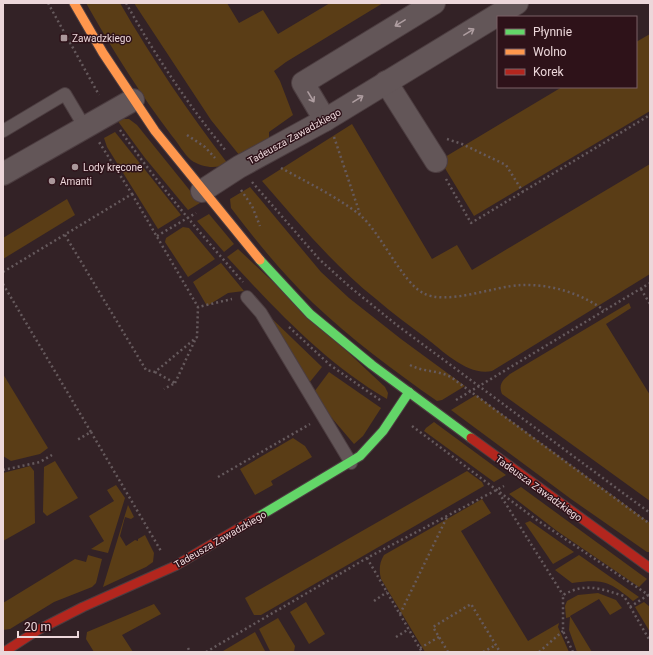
<svg xmlns="http://www.w3.org/2000/svg" width="653" height="655" viewBox="0 0 653 655" font-family="Roboto,sans-serif">
  <style>
    .green { fill: #5a3d16 }
    .lines { fill: none; stroke-linecap: round; stroke-linejoin: round }
    .lane-casing { stroke: #4c3d40; stroke-width: 14 }
    .street-casing { stroke: #4c3d40; stroke-width: 24 }
    .fast-casing { stroke: #4c3d40; stroke-width: 11 }
    .slow-casing { stroke: #4c3d40; stroke-width: 11 }
    .jam-casing { stroke: #4c3d40; stroke-width: 11 }
    .path { stroke: #665a5d; stroke-width: 2.5; stroke-dasharray: 2 3; stroke-linecap: butt }
    .lane { stroke: #635658; stroke-width: 12 }
    .street { stroke: #635658; stroke-width: 22 }
    .fast { stroke: #63d668; stroke-width: 9 }
    .slow { stroke: #ff974d; stroke-width: 9 }
    .jam { stroke: #b3261e; stroke-width: 9 }
    .oneway { stroke: #ae9da0 }
    .poi-dot { fill: #ab989b; stroke: #2e1219; stroke-width: 1.5 }
    .labels { text-anchor: middle; stroke-width: 3; stroke-linejoin: round; paint-order: stroke }
    .poi-label { font-size: 10px; fill: #ecd7da; stroke: #2e1219; text-anchor: start }
    .street-label { font-size: 10px; fill: #ecd7da; stroke: #2e1219 }
  </style>
  <rect width="100%" height="100%" fill="#332226"/>
  <g class="green">
    <path d="M86,3H120C152,59 189,113 228,164C216,169 202,168 191,160C184,154 178,143 172,136C140,94 112,49 86,3Z"/>
    <polygon points="134,3 227,3 239,23 263,10 278,34 330,3 383,3 286,62 274,71 280,81 293,115 269,132 269,139 240,156 211,120"/>
    <polygon points="650,34 650,111 474,216 440,160 562,87 636,87 636,42"/>
    <polygon points="122,119 129,119 137,125 200,203 188,210 145,158 117,120"/>
    <path d="M352,124L432,259L457,245L472,270L650,164V274L492,371C468,376 444,352 426,338C409,325 392,313 376,299C333,265 298,222 262,181Z"/>
    <polygon points="115,132 181,215 158,229 107,147 104,138"/>
    <path d="M250,187L321,272L349,298L401,339L465,386L442,400L437,401C394,371 351,339 313,303C283,274 256,241 231,208L230,199Z"/>
    <polygon points="67,199 75,215 3,259 3,238"/>
    <polygon points="209,214 234,244 224,252 197,221"/>
    <polygon points="183,227 189,228 215,259 188,277 165,242 166,238"/>
    <path d="M238,249L385,387L388,393L387,399C326,364 275,309 227,257Z"/>
    <polygon points="221,263 244,291 228,293 207,306 193,282"/>
    <path d="M629,303L631,308L606,324L650,395V501L502,394C498,384 503,380 510,374Z"/>
    <polygon points="265,312 322,367 309,383"/>
    <polygon points="329,372 381,408 363,436 354,444 325,410 314,392"/>
    <polygon points="3,374 48,448 40,454 11,461 3,456"/>
    <polygon points="476,395 650,523 650,552 647,552 571,499 451,410"/>
    <polygon points="434,422 506,475 494,482 424,431 426,428"/>
    <polygon points="293,438 305,446 312,457 271,481 273,485 255,495 240,469"/>
    <polygon points="55,461 78,498 47,516 43,512 44,467"/>
    <polygon points="30,466 34,471 35,523 3,541 3,473"/>
    <polygon points="467,471 482,482 484,486 261,615 254,615 245,598"/>
    <polygon points="116,485 125,498 108,553 91,549 104,541 89,516 114,501 107,490"/>
    <polygon points="521,487 647,579 639,587 557,531 509,494"/>
    <path d="M482,499L491,513L461,531L528,641L559,623L558,627L569,652H425L381,579C379,571 379,563 384,555Z"/>
    <polygon points="128,505 134,517 131,519 125,517 120,536 126,546 135,540 138,541 138,539 145,535 154,553 153,562 146,567 103,587"/>
    <polygon points="530,521 574,552 553,564 525,523"/>
    <polygon points="88,555 102,559 96,583 92,587 54,602 10,629 3,630 3,603 75,559 86,562"/>
    <path d="M579,555L639,597L633,601C609,581 603,579 572,583L555,570Z"/>
    <polygon points="598,593 616,600 622,608 610,615 599,599 570,616 592,652 577,652 569,630 570,617 566,618 565,606 567,601 578,595"/>
    <polygon points="306,602 325,634 309,644 290,612"/>
    <polygon points="644,602 650,607 650,632 635,607"/>
    <polygon points="154,604 161,614 122,635 133,652 94,652 86,639 87,632"/>
    <polygon points="278,618 295,646 294,652 270,651 259,629"/>
    <polygon points="255,632 265,651 223,651"/>
  </g>
  <g class="lines">
    <defs>
      <g id="lane">
        <polyline points="3,131 65,94 84,126"/>
        <polyline points="247,297 261,313 351,463"/>
      </g>
      <g id="street">
        <polyline points="386,82 436,161"/>
        <polyline points="325,120 303,83 434,3"/>
        <polyline points="3,174 133,100"/>
        <polyline points="202,191 239,167 325,120 517,3"/>
      </g>
      <g id="fast">
        <polyline points="260,260 310,314 372,365 471,438"/>
        <polyline points="258,517 360,456 383,431 409,392"/>
      </g>
      <polyline id="slow" points="74,3 103,53 155,131 260,260"/>
      <g id="jam">
        <polyline points="471,438 650,568"/>
        <polyline points="4,652 38,630 83,607 175,566 258,517"/>
      </g>
    </defs>
    <use href="#lane" class="lane-casing"/>
    <use href="#street" class="street-casing"/>
    <use href="#fast" class="fast-casing"/>
    <use href="#slow" class="slow-casing"/>
    <use href="#jam" class="jam-casing"/>
    <g class="path">
      <polyline points="48,3 99,95"/>
      <path d="M126,3C155,55 188,105 226,151"/>
      <path d="M120,130C158,184 200,233 243,282"/>
      <polyline points="187,135 205,147 215,158"/>
      <polyline points="334,137 360,214"/>
      <polyline points="447,139 462,144 506,165 523,192"/>
      <path d="M281,168C305,181 339,198 360,215C381,233 402,282 423,293C446,306 495,286 521,285C551,284 580,293 604,310"/>
      <polyline points="446,179 471,223 650,115"/>
      <polyline points="252,182 319,259 350,287 398,326 650,513"/>
      <polyline points="241,190 252,206 260,226"/>
      <polyline points="132,194 198,307"/>
      <polyline points="65,235 146,370 155,372 197,337 198,307 232,299"/>
      <polyline points="157,236 196,213"/>
      <polyline points="3,272 132,194 99,142"/>
      <polyline points="3,284 91,432 77,440"/>
      <polyline points="641,289 650,304"/>
      <polyline points="289,327 330,365 380,400"/>
      <path d="M410,365C423,372 437,370 451,377L650,524"/>
      <polyline points="155,372 175,383 164,389"/>
      <polyline points="175,383 196,338"/>
      <polyline points="456,400 650,283"/>
      <polyline points="412,426 534,518 650,596"/>
      <polyline points="91,432 161,551"/>
      <polyline points="3,470 40,462 52,455"/>
      <polyline points="218,477 310,424"/>
      <polyline points="499,493 563,595"/>
      <polyline points="367,558 422,652"/>
      <polyline points="374,601 387,592"/>
      <polyline points="630,607 648,595"/>
      <polyline points="400,614 447,517"/>
      <polyline points="396,637 409,629"/>
      <polyline points="188,648 190,652"/>
      <polyline points="420,648 439,637"/>
      <polyline points="206,652 367,558 504,486"/>
      <polyline points="448,652 433,627 471,604 500,652"/>
      <polyline points="483,652 496,645"/>
      <polyline points="539,652 563,631"/>
      <path d="M573,652L563,631V595C586,582 601,589 624,596L650,641"/>
    </g>
    <use href="#lane" class="lane"/>
    <use href="#street" class="street"/>
    <use href="#fast" class="fast"/>
    <use href="#slow" class="slow"/>
    <use href="#jam" class="jam"/>
  </g>
  <defs><path id="oneway-shaft" d="M-6 0H5M1.5-3L5.5 0L1.5 3" fill="none" stroke-width="1.6" stroke-linecap="round" stroke-linejoin="round"/></defs>
  <g class="oneway">
    <use href="#oneway-shaft" transform="translate(400 23) rotate(149)"/>
    <use href="#oneway-shaft" transform="translate(469 32) rotate(-31)"/>
    <use href="#oneway-shaft" transform="translate(311 97) rotate(59)"/>
    <use href="#oneway-shaft" transform="translate(358 99) rotate(-32)"/>
  </g>
  <g class="poi-dot">
    <rect x="60" y="34" width="8" height="8" rx="2"/>
    <circle cx="75" cy="167" r="4"/>
    <circle cx="52" cy="181" r="4"/>
  </g>
  <g class="labels">
    <g class="poi-label">
      <text x="72" y="42">Zawadzkiego</text>
      <text x="83" y="171">Lody kręcone</text>
      <text x="60" y="185">Amanti</text>
    </g>
    <g class="street-label">
      <text transform="translate(294 136) rotate(-29)" y="4">Tadeusza Zawadzkiego</text>
      <text transform="translate(539 488) rotate(36)" y="4">Tadeusza Zawadzkiego</text>
      <text transform="translate(220 539) rotate(-30)" y="4">Tadeusza Zawadzkiego</text>
    </g>
  </g>
  <rect width="653" height="655" fill="none" stroke="#ecd7da" stroke-width="8"/>
  <rect x="497" y="16" width="140" height="72" fill="#2e1219" stroke="#7a6166"/>
  <rect x="505" y="29" width="20" height="6" fill="#63d668" stroke="#7a6166"/>
  <text x="533" y="36" font-size="12" fill="#ecd7da">Płynnie</text>
  <rect x="505" y="49" width="20" height="6" fill="#ff974d" stroke="#7a6166"/>
  <text x="533" y="56" font-size="12" fill="#ecd7da">Wolno</text>
  <rect x="505" y="69" width="20" height="6" fill="#b3261e" stroke="#7a6166"/>
  <text x="533" y="76" font-size="12" fill="#ecd7da">Korek</text>
  <path d="M18 631v6h60v-6" fill="none" stroke="#ecd7da" stroke-width="2"/>
  <text x="24" y="631" font-size="12" fill="#ecd7da" stroke="#2e1219" stroke-width="3" paint-order="stroke">20 m</text>
</svg>
